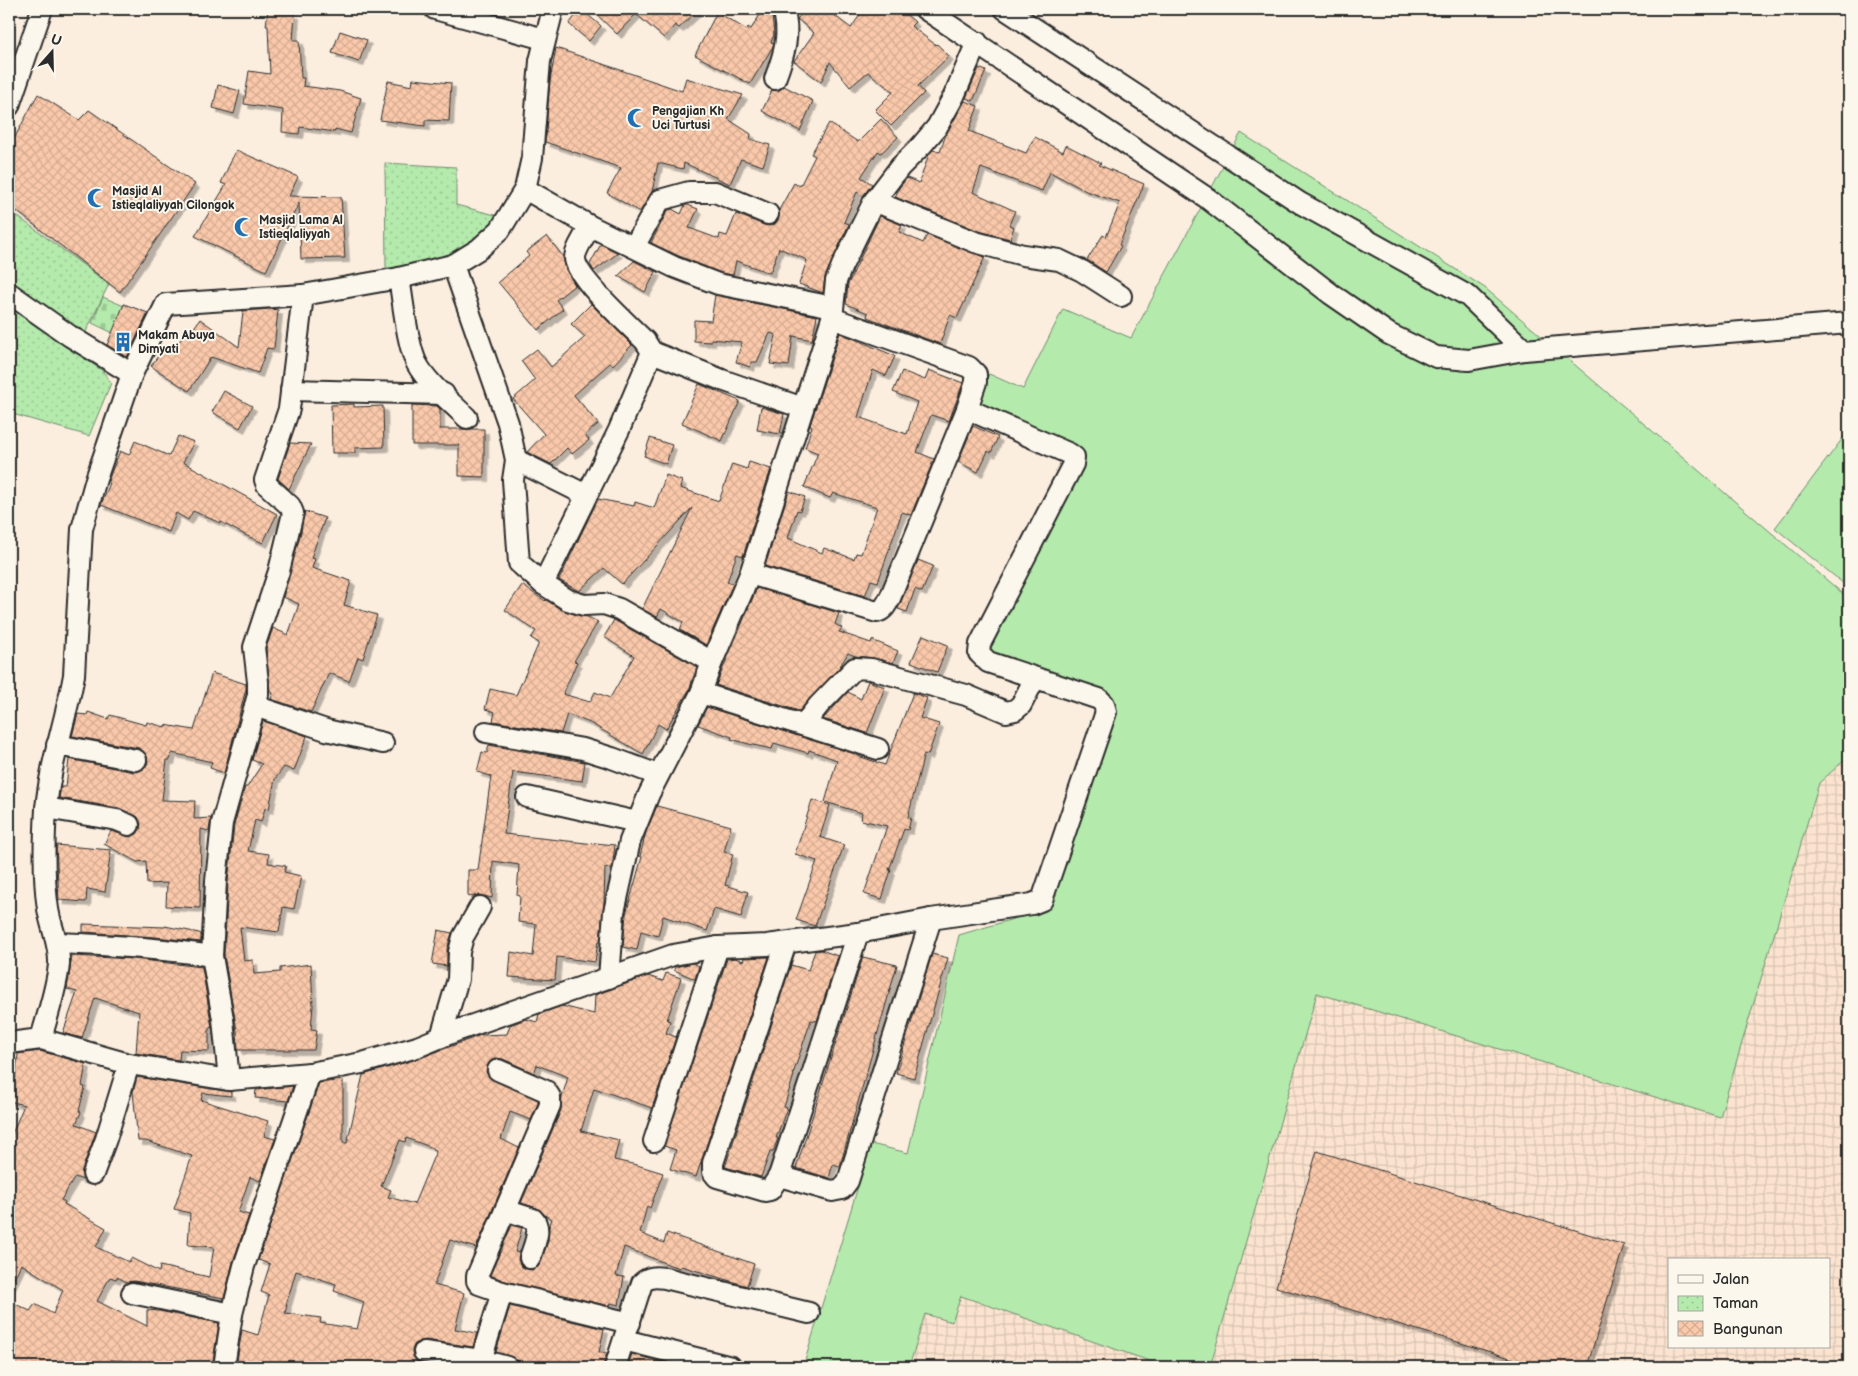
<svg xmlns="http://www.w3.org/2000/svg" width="1858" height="1376" viewBox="0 0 1858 1376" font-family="'Balsamiq Sans',sans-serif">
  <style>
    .industrial { fill: url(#industrial-grid); fill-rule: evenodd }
    .grass { fill: #b4eaac; stroke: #708a6c }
    .cemetery { fill: url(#cemetery-stones); stroke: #708a6c }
    .park { fill: url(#park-dots); stroke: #708a6c }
    .building { fill: url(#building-cross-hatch); stroke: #2b2b2b; fill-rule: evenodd; filter: url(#shadow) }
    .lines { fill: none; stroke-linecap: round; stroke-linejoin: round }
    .minor-casing { stroke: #2b2b2b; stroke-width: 24 }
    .minor { stroke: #fbf7ec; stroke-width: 20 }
    .labels { text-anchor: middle; stroke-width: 4; stroke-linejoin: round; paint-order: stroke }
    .poi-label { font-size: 12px; font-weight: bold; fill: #2b2b2b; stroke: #fbf7ec; text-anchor: start }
  </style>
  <defs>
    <pattern id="industrial-grid" width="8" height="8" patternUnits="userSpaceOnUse" patternTransform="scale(1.25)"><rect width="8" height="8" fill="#fbe3cf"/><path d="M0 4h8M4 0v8" fill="none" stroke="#d7c3b2"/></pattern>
    <pattern id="cemetery-stones" width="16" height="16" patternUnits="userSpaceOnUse" patternTransform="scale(1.25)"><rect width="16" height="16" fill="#b4eaac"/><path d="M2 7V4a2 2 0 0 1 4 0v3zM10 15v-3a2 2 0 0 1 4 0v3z" fill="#9bc994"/></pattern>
    <pattern id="park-dots" width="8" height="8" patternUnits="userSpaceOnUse" patternTransform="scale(1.25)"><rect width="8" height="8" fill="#b4eaac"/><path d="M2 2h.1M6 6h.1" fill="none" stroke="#9bc994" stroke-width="1.8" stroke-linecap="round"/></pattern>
    <pattern id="building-cross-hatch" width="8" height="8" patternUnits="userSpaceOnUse" patternTransform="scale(1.25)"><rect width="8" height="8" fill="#fac8aa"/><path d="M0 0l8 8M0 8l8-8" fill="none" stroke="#d6ac92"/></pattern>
    <filter id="shadow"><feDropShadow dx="4.5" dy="4.5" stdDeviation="0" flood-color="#0004"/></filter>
  </defs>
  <rect width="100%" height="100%" fill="#fbeedf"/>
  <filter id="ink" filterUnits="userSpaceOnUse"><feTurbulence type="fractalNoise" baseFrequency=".02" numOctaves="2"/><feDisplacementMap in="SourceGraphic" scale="10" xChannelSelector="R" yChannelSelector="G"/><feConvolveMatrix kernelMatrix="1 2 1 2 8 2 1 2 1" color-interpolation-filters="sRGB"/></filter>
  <g filter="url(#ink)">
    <g class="industrial">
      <path d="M1849,756V1367H1210L1317,993L1720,1116L1819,783ZM1669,1260H1829V1347H1669Z"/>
      <polygon points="961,1296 1167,1367 909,1367 925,1314"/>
    </g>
    <g class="grass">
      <polygon points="1241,133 1485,288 1849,599 1849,756 1819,783 1720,1117 1317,993 1210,1367 1167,1367 961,1296 952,1322 925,1314 909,1367 803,1367 871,1144 908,1153 959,935 1047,909 1107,696 985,656 1083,451 976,405 989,374 1023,389 1063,309 1131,338"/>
      <polygon points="1849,430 1849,588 1775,528"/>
    </g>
    <polygon class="cemetery" points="103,297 124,306 113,333 92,323"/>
    <g class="park">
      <polygon points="385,163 456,167 456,205 503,217 451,260 386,269"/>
      <polygon points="9,210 109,284 82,340 9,289"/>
      <polygon points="9,308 103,371 111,383 89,436 9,413"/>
    </g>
    <g class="building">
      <polygon points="268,9 280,9 280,13 295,14 293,40 299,40 301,78 304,78 303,86 340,91 361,98 351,133 335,129 335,132 300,127 299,134 282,132 283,110 244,104 249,71 270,74 268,26 266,26"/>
      <polygon points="581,9 601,26 589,41 569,24"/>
      <polygon points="591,9 699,9 679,28 675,25 664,38 636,14 617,34"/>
      <polygon points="806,9 826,9 851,28 864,9 886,9 894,14 900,9 915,22 911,26 936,45 937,44 949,56 918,86 924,93 891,126 875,110 893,92 868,72 850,87 830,62 821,82 794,61 814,33 797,19"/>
      <polygon points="763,10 772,16 774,35 771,42 774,43 772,48 750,84 695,55 717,12 747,30 748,27 751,29"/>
      <polygon points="340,31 367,40 359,62 332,53"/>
      <polygon points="556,48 682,91 686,78 743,95 728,119 751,134 750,139 770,145 763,166 741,159 730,184 684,163 683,169 658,163 652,192 640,212 607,193 621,168 545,142 550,81"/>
      <polygon points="979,68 986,71 973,101 966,98"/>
      <polygon points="413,79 451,83 449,121 425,120 425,126 380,120 388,81 412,86"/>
      <polygon points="218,85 240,91 234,114 213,108"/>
      <polygon points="784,86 813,101 800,131 762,111 772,90 778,91"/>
      <polygon points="38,94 79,120 89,110 195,184 120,292 9,205 9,148"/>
      <polygon points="965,101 978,106 969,131 1026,153 1035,137 1063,152 1066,145 1101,163 1099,165 1144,184 1119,245 1121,246 1106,272 1087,260 1103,235 1106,237 1120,203 1086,191 1050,172 1042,191 981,168 973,192 1015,211 1009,225 1014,227 1010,239 979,231 895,197 899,188 907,178 919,183 929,154 933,150 940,152 946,134"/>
      <polygon points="881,119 898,137 881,153 878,151 861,177 872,184 863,196 857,192 844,222 849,224 825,277 823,293 799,284 807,260 779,248 770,273 736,261 733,275 721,273 679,256 651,243 668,210 672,209 681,214 685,205 688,205 698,209 689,228 719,239 720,234 727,236 736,214 764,225 770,226 775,224 779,218 779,210 794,183 800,186 815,156 811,154 829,123 858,142"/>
      <polygon points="236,150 298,177 289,196 341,197 345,258 301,259 299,203 266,271 195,236 226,185 221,183"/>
      <polygon points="880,216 902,225 899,232 923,243 927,235 985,257 957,318 950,315 940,344 867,317 868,313 846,304 848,284"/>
      <polygon points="547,236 563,257 566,270 575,285 556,300 563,309 538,330 498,282 529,256 526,252"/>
      <polygon points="601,244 618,253 594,271 590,264"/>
      <polygon points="634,261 656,272 645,292 618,276"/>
      <polygon points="715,295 817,316 812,340 793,336 789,366 770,364 776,335 770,333 757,362 751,362 750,367 736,362 742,342 711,339 711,342 694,341 694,320 711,321"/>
      <polygon points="124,304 148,313 127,357 107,345"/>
      <polygon points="591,304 632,345 613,365 610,363 574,395 598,424 585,435 589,440 572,454 567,448 551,464 527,452 544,434 513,399 535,380 521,361 537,349 551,367 585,337 571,324"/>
      <polygon points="270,309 278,310 274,349 267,348 258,373 211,357 189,391 151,366 166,345 172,350 186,333 189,335 200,319 239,347 243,311"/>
      <polygon points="840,333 895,356 886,376 873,370 858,417 907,434 917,402 893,392 902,371 925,380 929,370 963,383 949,421 931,415 917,452 934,459 911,515 902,512 878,582 871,580 865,596 765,566 789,491 805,497 800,511 797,510 788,538 822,553 824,548 854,559 856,553 861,554 877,507 833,493 830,498 804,487 818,453 805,448 812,426 810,425"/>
      <polygon points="699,384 740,401 722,441 682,423"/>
      <polygon points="224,391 252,406 240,428 212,412"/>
      <polygon points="354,404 354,407 383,406 384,447 355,448 355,453 332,453 331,405"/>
      <polygon points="412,405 437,406 440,409 440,429 484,429 484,477 459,476 459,445 412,445"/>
      <polygon points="761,407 784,414 780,434 757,430"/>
      <polygon points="973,426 998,437 991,453 988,451 978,472 958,462"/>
      <polygon points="178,436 194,442 183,462 277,514 263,543 245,535 221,522 220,523 193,511 188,520 176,513 169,532 101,505 110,483 108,482 111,473 120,451 129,455 135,441 169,456"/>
      <polygon points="650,438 672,445 666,464 644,456"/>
      <polygon points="290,443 311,444 289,489 278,479"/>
      <polygon points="749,462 771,469 743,556 737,554 727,582 733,584 706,645 680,630 683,622 661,609 657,617 642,609 692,508 622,584 604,568 579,591 559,580 598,499 634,506 635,502 654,508 666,475 682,481 680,488 719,501 732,464 747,469"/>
      <polygon points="304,511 325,518 311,558 315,559 312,568 351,581 344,605 377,615 363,659 358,657 349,681 329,673 311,712 271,699 273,693 270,692 266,648 273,628 288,635 299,604 283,597 301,532"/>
      <polygon points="918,560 933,566 922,592 915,589 907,612 898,609"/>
      <polygon points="522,585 545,601 546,600 562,610 580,616 588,617 598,622 574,661 577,662 563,694 590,702 595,692 610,698 634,656 604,637 614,620 697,667 689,690 666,729 658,724 643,754 590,723 567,714 561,733 493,721 495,712 485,709 490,689 516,695 539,643 531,638 536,631 505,610"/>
      <polygon points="757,588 839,613 835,624 842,628 839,632 871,643 872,640 898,651 893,663 874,658 855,656 848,653 839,668 799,711 716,685"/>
      <polygon points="923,635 948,645 937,672 911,662"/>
      <polygon points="212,673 246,684 246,689 224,773 210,768 212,762 172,753 170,760 167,760 162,800 195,801 194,819 211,818 209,831 201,829 200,908 166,906 167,883 147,884 146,861 137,862 104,844 111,831 130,837 137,834 140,829 141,824 138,817 119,808 59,798 61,787 66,787 69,759 134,772 139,771 145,768 148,763 147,756 143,751 139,748 72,736 78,714 87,715 88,712 108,719 110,715 146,725 147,722 165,727 165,725 194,730"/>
      <polygon points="868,681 885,687 867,733 823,719 848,692 861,699"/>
      <polygon points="913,693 927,698 920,718 939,724 928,755 924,754 908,817 911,818 908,830 904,829 889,870 891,870 882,899 864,894 887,826 861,820 862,813 825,802 837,760 809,750 808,753 774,743 772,749 749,744 731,739 732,737 698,725 707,707 858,755 858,756 885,765"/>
      <polygon points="263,721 307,736 294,771 284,767 275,779 269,809 265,808 261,822 255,820 248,851 269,854 268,863 286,866 284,872 301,876 294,909 283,907 279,932 240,927 244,961 253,960 254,974 280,972 280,968 311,964 313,1006 311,1029 317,1030 314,1050 238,1050 237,1031 224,955 228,882 234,825 245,787 247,787 262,764 252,760"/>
      <polygon points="489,745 585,762 582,781 513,772 504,834 595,844 595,843 615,845 612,869 605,868 604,902 600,942 598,942 595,962 557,957 555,980 509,977 511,952 533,956 536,924 518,922 520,896 517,895 519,865 493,861 492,898 480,895 468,897 468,870 478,870 491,776 477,772 482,752 487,753"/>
      <polygon points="812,800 830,805 820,837 844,845 815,926 796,920 817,861 795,854"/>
      <polygon points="657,806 731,826 724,852 733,854 725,885 748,892 741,917 714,909 707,931 663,916 658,936 641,931 637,950 623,947 626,914 642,857 640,856 646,832"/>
      <polygon points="56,845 111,850 105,892 87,889 86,902 59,900"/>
      <polygon points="83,924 165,927 165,926 199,933 201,934 201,942 155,937 83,932"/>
      <polygon points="438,930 452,933 447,949 447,966 432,964"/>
      <polygon points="821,950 838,956 817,1021 811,1020 793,1074 794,1075 784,1107 787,1108 776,1138 778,1138 773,1152 770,1152 761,1177 725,1167 791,965 808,970 815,951"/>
      <polygon points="932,954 948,958 914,1078 896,1073"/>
      <polygon points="72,956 134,959 202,967 212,1028 209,1027 209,1051 180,1050 179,1060 136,1053 139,1012 95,998 82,1038 63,1033 77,992 67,989"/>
      <polygon points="769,957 696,1177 670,1169 676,1150 664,1146 727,959 735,958 743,961 744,958"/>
      <polygon points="863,957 897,965 840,1166 833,1164 829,1178 796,1168"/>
      <polygon points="693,963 699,966 695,979 674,970 675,967"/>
      <path d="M666,973L681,978L667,1020L670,1021L666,1033L676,1037L652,1108L594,1088L581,1131L619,1140L614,1160L637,1165L663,1173L650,1208L647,1206L640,1233L664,1243L667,1233L754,1264L747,1286L681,1266L680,1268L670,1265L624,1247L616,1276L624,1277L619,1305L610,1303L609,1306L505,1281L490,1275L512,1225L522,1228L515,1252L519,1253L518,1260L521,1266L526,1269L532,1270L538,1267L541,1262L548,1241L549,1227L552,1219L546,1216L537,1208L521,1203L561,1110L562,1097L568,1077L537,1065L534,1073L503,1059L496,1058L491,1061L487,1066L486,1072L489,1077L538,1100V1103L531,1120L510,1112L501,1139L519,1148L476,1248L450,1240L434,1285L464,1293L455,1329L477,1333L473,1347L426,1340L419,1341L414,1345L412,1351L413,1356L417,1362L447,1367H236L242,1330L258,1335L269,1295L261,1292L270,1264L258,1260L319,1083L343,1080V1143H347L363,1075L420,1058L481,1035L507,1034L510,1025L526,1019L537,1022L539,1014L562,1006L594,1014L595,995L648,976L663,981ZM406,1138L433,1148L432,1150L436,1151L414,1204L388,1197L391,1190L381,1186L400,1140L405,1142ZM296,1271L336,1284L334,1291L364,1302L357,1329L320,1323L321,1318L285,1313L287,1305H286Z"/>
      <polygon points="40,1051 86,1064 82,1086 85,1087 79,1111 81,1112 76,1124 96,1132 82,1170 83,1180 75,1177 61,1200 65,1202 64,1204 106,1228 96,1247 129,1262 131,1258 159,1272 160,1266 209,1277 214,1247 188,1245 190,1213 174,1209 192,1156 146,1141 138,1141 133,1092 137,1077 231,1092 231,1096 203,1093 201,1100 268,1121 264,1136 275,1139 260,1181 250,1177 238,1212 249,1215 233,1262 224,1298 134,1281 127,1282 117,1277 116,1279 110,1277 97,1301 147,1326 147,1310 159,1311 219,1323 212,1367 111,1360 126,1367 9,1367 9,1301 30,1311 35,1304 53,1314 63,1290 21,1264 9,1289 9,1182 14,1173 9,1170 9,1158 14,1146 9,1143 9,1141 24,1105 9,1101 9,1077 15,1079 18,1054"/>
      <polygon points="293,1086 288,1101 255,1098 256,1090"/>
      <polygon points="1317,1151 1624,1245 1587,1367 1540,1367 1276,1287"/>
      <polygon points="510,1306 604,1329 599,1352 607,1353 603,1367 548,1367 516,1360 510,1356 496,1352"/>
      <polygon points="632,1354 674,1365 673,1367 627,1367"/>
    </g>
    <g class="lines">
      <defs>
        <g id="minor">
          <polyline points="435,9 544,39"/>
          <polyline points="925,9 1207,198 1331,294 1389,334 1436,357 1469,360 1524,350 1849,323"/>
          <polyline points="1005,9 1300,203 1468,296 1524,350"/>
          <path d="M775,79C784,55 791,34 783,9"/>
          <polyline points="9,106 42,9"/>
          <polyline points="525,189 590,226 674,267 718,284 833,307"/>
          <polyline points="874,201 975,242 1023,255 1059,260 1082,271 1121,296"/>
          <polyline points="634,247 660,200 689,192 715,192 768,214"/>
          <path d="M453,265L508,423L516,460L513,480L519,563L543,584L619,430L652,352L645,341C630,326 575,277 575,258C575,250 586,234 590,226"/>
          <path d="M399,278C403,300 407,345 417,364C428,384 450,401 467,418"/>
          <polyline points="9,293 70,336 132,374"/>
          <polyline points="652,352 722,380 803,408"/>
          <polyline points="291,390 444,394"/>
          <polyline points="516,460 586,495"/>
          <path d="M750,574L877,612C884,610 886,605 890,598L967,409"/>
          <polyline points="543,584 568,600 584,605 604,604 619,609 712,662"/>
          <polyline points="701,693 878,749"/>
          <polyline points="255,706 326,730 383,743"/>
          <polyline points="804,724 819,705 855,668 871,669 966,695 1006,712 1015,710 1021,705 1035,678"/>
          <polyline points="486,732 583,749 612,758 658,775"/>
          <polyline points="57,745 136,760"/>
          <polyline points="527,797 637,822"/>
          <polyline points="46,808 117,820 129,825"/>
          <path d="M57,943C110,945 160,948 212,956"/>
          <polyline points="786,943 713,1163 713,1172 717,1177 765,1191 770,1190 779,1176 832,1191 842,1189 848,1181 931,919"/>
          <polyline points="609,978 614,912 630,841 649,794 701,693 712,662 750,574 832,318 836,281 842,266 874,201 900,167 921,146 937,127 954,96 977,42"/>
          <polyline points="441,1037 458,979 459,952 463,937 480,907"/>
          <path d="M41,1039C47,1016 57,988 59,964C60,945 51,928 48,909C43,876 44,842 46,809C50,763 66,720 74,675L82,529L96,479L132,374L166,304L303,295L399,278L453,265L479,249L500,230L525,189L532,158L540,61L553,9"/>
          <polyline points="9,1043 41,1039 129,1064 229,1080 310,1073 362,1063 417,1047 456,1031 673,955 718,947 767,945 858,933 931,919 1032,904 1042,900 1106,712 1104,704 1099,699 988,662 979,653 980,644 1073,464 1074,457 1070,454 967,409 976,382 976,374 969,367 832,318"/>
          <polyline points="498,1070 546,1091 550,1097 550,1105 477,1276 477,1281 479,1284 502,1292 630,1323"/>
          <polyline points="229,1080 223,1019 212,956 216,881 222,823 258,695 258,682 254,647 279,571 293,513 290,506 267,485 265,480 289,409 303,295"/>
          <polyline points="654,1141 718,947"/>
          <polyline points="93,1174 106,1139 129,1064"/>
          <polyline points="779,1176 858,933"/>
          <path d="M505,1210L533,1219C543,1229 533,1247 530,1258"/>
          <polyline points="132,1293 232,1314"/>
          <polyline points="624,1340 731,1367"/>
          <polyline points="424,1352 481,1360 507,1367"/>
          <polyline points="481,1360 502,1292"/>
          <polyline points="224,1367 232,1314 244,1266 310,1073"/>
          <path d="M615,1367L642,1283C649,1276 656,1277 665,1278L809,1313"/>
        </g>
      </defs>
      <use href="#minor" class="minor-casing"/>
      <use href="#minor" class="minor"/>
    </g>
  </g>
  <defs>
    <symbol id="mosque-bare" viewBox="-9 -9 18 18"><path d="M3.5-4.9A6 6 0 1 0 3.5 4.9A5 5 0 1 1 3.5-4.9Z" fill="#1f6fb2" stroke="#fbf7ec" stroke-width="2.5" paint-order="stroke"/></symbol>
    <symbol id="building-bare" viewBox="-9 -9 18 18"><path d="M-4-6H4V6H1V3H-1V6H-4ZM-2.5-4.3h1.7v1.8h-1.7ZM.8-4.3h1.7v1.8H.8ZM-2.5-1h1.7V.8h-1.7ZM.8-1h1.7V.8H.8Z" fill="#1f6fb2" stroke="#fbf7ec" stroke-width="2.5" paint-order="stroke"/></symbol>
  </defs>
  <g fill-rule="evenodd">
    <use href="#mosque-bare" x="623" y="104" width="28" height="28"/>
    <use href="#mosque-bare" x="83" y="184" width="28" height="28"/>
    <use href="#mosque-bare" x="230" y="213" width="28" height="28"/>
    <use href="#building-bare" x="109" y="328" width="28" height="28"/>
  </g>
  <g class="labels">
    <g class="poi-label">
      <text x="652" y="115">Pengajian Kh<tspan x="652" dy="14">Uci Turtusi</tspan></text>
      <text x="112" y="195">Masjid Al<tspan x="112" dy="14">Istieqlaliyyah Cilongok</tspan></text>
      <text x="259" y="224">Masjid Lama Al<tspan x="259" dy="14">Istieqlaliyyah</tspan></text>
      <text x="138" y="339">Makam Abuya<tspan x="138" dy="14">Dimyati</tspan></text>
    </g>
  </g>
  <rect width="1858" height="1376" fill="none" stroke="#fbf7ec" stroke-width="30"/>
  <rect x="15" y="15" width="1828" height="1346" fill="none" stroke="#2b2b2b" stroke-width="2" filter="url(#ink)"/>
  <rect x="1668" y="1258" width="162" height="90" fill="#fbf7ec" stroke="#a8a59f"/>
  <rect x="1678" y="1275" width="25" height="8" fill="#fbf7ec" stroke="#a8a59f"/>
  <text x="1713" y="1284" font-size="15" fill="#2b2b2b">Jalan</text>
  <rect x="1678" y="1296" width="25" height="15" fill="url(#park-dots)" stroke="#a8a59f"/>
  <text x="1713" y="1308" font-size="15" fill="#2b2b2b">Taman</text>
  <rect x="1678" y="1321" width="25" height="15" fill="url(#building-cross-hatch)" stroke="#a8a59f"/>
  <text x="1713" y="1334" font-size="15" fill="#2b2b2b">Bangunan</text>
  <g transform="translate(52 52) rotate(20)" stroke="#fbf7ec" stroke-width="4" paint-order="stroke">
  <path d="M0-4L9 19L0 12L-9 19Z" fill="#2b2b2b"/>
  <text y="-8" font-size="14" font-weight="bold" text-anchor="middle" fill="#2b2b2b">U</text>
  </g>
</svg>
